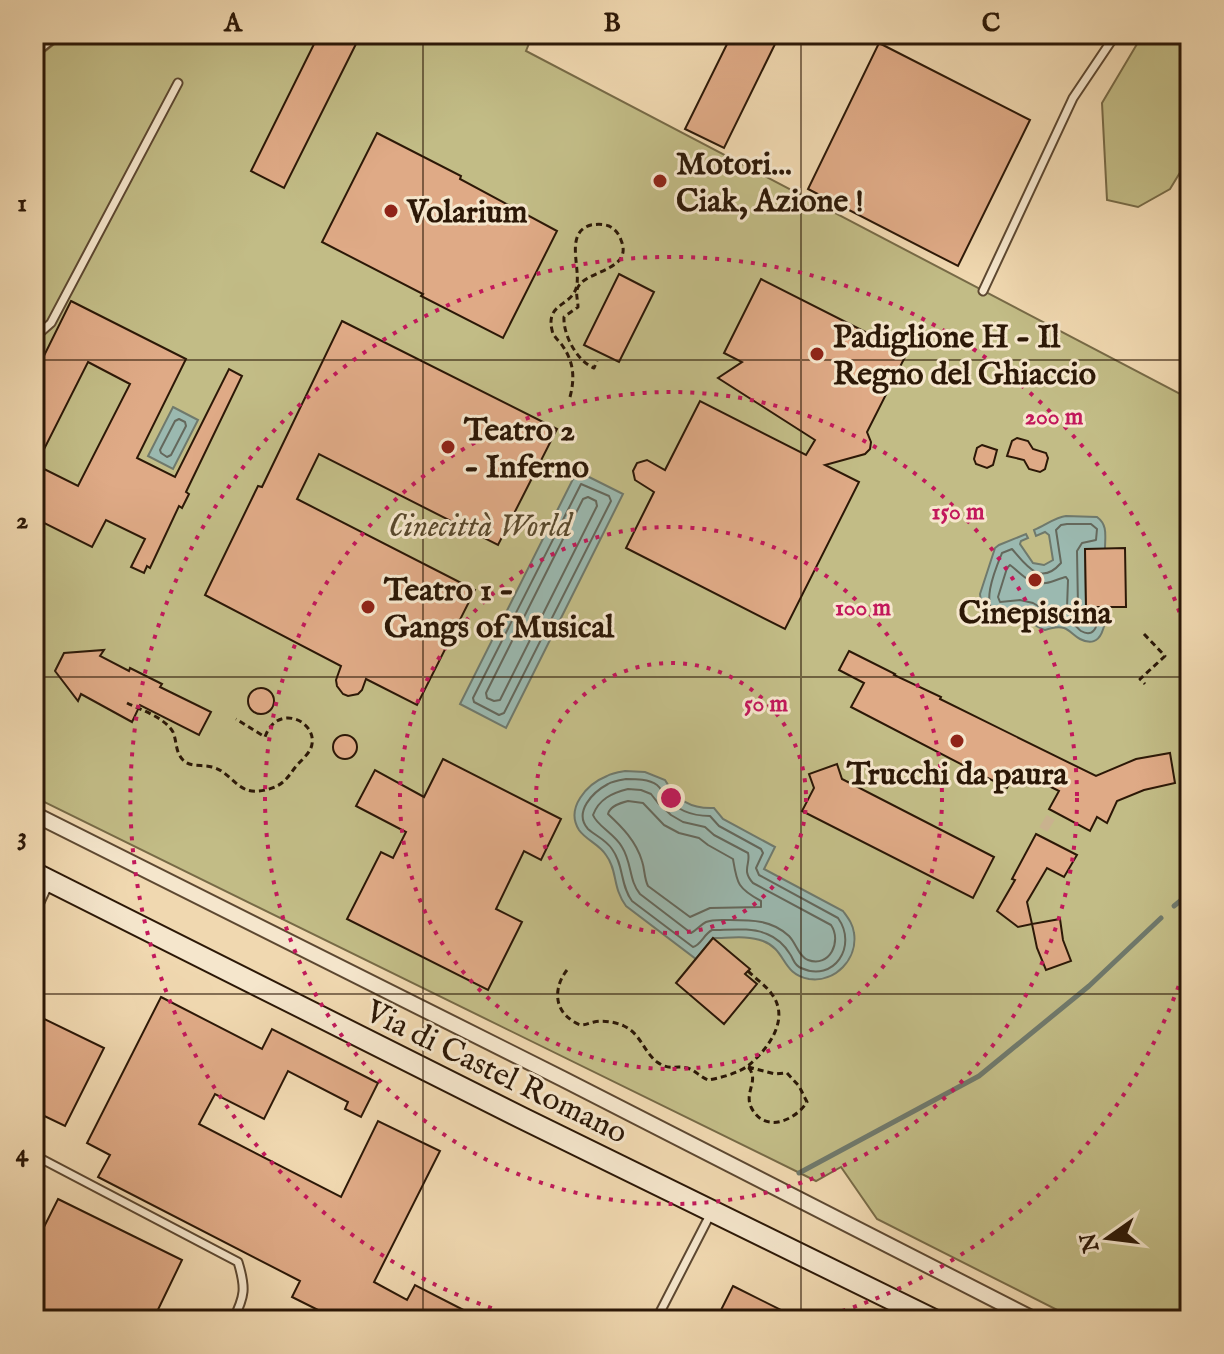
<svg xmlns="http://www.w3.org/2000/svg" width="1224" height="1354" viewBox="0 0 1224 1354" font-family="'IM FELL English',serif">
  <style>
    .green { fill: #c2bc86; stroke: #776a46; stroke-width: 2 }
    .water { fill: #9bb9b0; stroke: #6f796c; stroke-width: 2 }
    .lines { fill: none; stroke-linecap: round; stroke-linejoin: round }
    .shore { stroke: #64685c; stroke-width: 2 }
    .stream { stroke: #6f796c; stroke-width: 5 }
    .building { fill: #dfaa86; stroke: #2c1807; stroke-width: 2; fill-rule: evenodd }
    .street-tunnel { stroke: #c9b28e; stroke-width: 14; stroke-dasharray: 14 7; stroke-linecap: butt }
    .lane-casing { stroke: #5d4831; stroke-width: 11 }
    .street-casing { stroke: #5d4831; stroke-width: 18 }
    .secondary-casing { stroke: #2c1807; stroke-width: 24 }
    .path { stroke: #2c1807; stroke-width: 3; stroke-dasharray: 6 4; stroke-linecap: butt }
    .lane { stroke: #f5e6cc; stroke-width: 7 }
    .street { stroke: #f5e6cc; stroke-width: 14 }
    .secondary { stroke: #f5e6cc; stroke-width: 20 }
    .grid { fill: none; stroke: #2c1807; stroke-width: 2; stroke-opacity: 0.55 }
    .ring { fill: none; stroke: #c2185b; stroke-width: 4; stroke-dasharray: 4 8 }
    .poi-dot { fill: #8f2418; stroke: #f5e6cc; stroke-width: 3 }
    .labels { text-anchor: middle; stroke-width: 6; stroke-linejoin: round; paint-order: stroke }
    .poi-label { font-size: 32px; font-weight: bold; fill: #2c1807; stroke: #f5e6cc; text-anchor: start }
    .park-label { font-size: 32px; font-style: italic; fill: #59492d; stroke: #f5e6cc }
    .street-label { font-size: 32px; fill: #2c1807; stroke: #f5e6cc }
    .centre { fill: #c2185b; stroke: #f5e6cc; stroke-width: 4 }
    .ring-label { font-size: 24px; text-anchor: middle; font-weight: bold; fill: #c2185b; stroke: #f5e6cc; stroke-width: 6; stroke-linejoin: round; paint-order: stroke }
    .neatline { fill: none; stroke: #2c1807; stroke-width: 3 }
    .grid-label { font-size: 26px; text-anchor: middle; font-weight: bold; fill: #2c1807 }
  </style>
  <rect width="100%" height="100%" fill="#f0d8b0"/>
  <filter id="stains"><feTurbulence type="fractalNoise" baseFrequency=".0025" numOctaves="4"/><feColorMatrix values="0 0 0 0 .2 0 0 0 0 .09 0 0 0 0 .02 0 0 0 .5 -.17"/></filter>
  <radialGradient id="worn" r=".72"><stop offset=".6" stop-color="#630" stop-opacity="0"/><stop offset="1" stop-color="#630" stop-opacity=".3"/></radialGradient>
  <g class="green">
    <polygon points="67,34 516,34 530,41 526,51 1190,399 1190,1320 1077,1320 877,1219 841,1167 816,1181 34,797 34,60"/>
    <polygon points="1174,34 1182,34 1190,54 1190,156 1170,189 1138,207 1107,200 1102,103 1137,44"/>
  </g>
  <g class="water">
    <polygon points="173,407 198,420 173,469 148,456"/>
    <polygon points="577,471 623,494 506,728 460,704"/>
    <path d="M1066,516L1097,517C1108,525 1105,536 1105,549L1085,550L1086,607H1106C1106,622 1103,651 1080,639C1074,636 1070,630 1064,628C1057,626 1051,628 1045,630C1036,628 1031,620 1022,618C1015,617 1010,622 1003,622C988,622 981,608 980,594L995,548L999,545L1026,534L1028,538L1021,541L1020,544L1033,563L1044,565L1053,560L1049,535L1045,532L1036,536L1034,530C1045,526 1055,517 1066,516Z"/>
    <path d="M625,771L645,772L665,780C676,800 691,809 714,808L723,819L775,847L764,869L843,911C848,918 853,924 854,933C858,959 835,983 809,979C781,974 787,950 763,941C748,935 729,938 713,938L696,959L626,906C612,887 618,871 606,855C599,844 586,840 579,830C565,808 587,784 607,776C612,773 619,772 625,771Z"/>
  </g>
  <g class="lines">
    <g class="shore">
      <polygon points="179,419 185,422 186,426 171,455 167,457 161,453 160,450 175,421"/>
      <polygon points="581,484 609,496 611,501 504,713 499,715 474,702 473,698"/>
      <polygon points="588,497 596,501 597,506 500,700 494,701 487,698 486,693 583,499"/>
      <path d="M1067,524H1091L1097,529L1096,540L1082,543L1077,551L1078,607L1083,614L1097,617C1098,627 1093,638 1081,631C1077,628 1075,624 1070,622C1061,618 1052,619 1043,621C1034,615 1026,608 1014,610C1010,611 1006,614 1002,614C976,613 997,565 1002,553L1012,549C1026,565 1040,587 1061,563L1056,530L1061,525Z"/>
      <path d="M1010,565C1021,573 1030,586 1046,583C1053,582 1060,578 1066,577L1068,580L1067,608L1045,610L1033,603L1020,600L1000,602L998,597L1007,568Z"/>
      <path d="M626,779C636,779 649,779 657,785C661,788 662,792 665,796C676,810 693,816 710,816L719,826L761,849L763,853L756,868L759,875L838,918C858,946 834,983 801,968C794,965 794,960 790,954C785,946 777,938 767,934C751,927 729,930 712,930C704,934 701,945 693,947L632,901C620,885 624,865 612,849C606,840 596,836 588,829C573,812 593,792 608,784C613,781 620,780 626,779Z"/>
      <path d="M628,789L641,790L651,794L658,803L671,815L683,822L705,827L714,835L748,853C751,864 741,870 753,883L831,925C842,941 830,968 808,960C799,957 796,943 789,936C772,920 752,920 730,920C722,920 713,919 706,922C700,925 697,930 691,933L640,894C629,881 632,863 622,847C615,834 597,826 593,815C599,799 612,793 628,789Z"/>
      <path d="M628,801L643,803L664,825L679,833L699,838L708,845L733,859C737,883 737,888 761,901V907L710,908L690,917L648,886C644,878 645,870 642,861C636,841 622,827 608,814C610,806 620,803 628,801Z"/>
    </g>
    <g class="stream">
      <polyline points="1174,906 1190,893"/>
      <polyline points="799,1173 979,1076 1089,986 1161,918"/>
    </g>
  </g>
  <g class="building">
    <polygon points="319,34 361,34 284,188 251,171"/>
    <polygon points="732,34 780,34 724,148 685,129"/>
    <polygon points="879,43 1030,120 958,266 808,189"/>
    <polygon points="377,133 461,176 460,179 557,231 503,338 421,296 423,294 322,242"/>
    <polygon points="619,274 654,292 619,362 584,345"/>
    <polygon points="761,279 907,353 867,432 871,442 870,449 865,454 825,465 859,482 785,629 626,548 654,492 635,480 633,471 637,463 647,460 665,470 700,401 806,455 815,440 718,378 742,362 724,353"/>
    <path d="M71,301L186,359L137,458L175,477L229,369L242,376L186,492L189,494L182,508L179,506L150,568L147,566L144,573L131,567L145,539L106,520L92,547L34,518V376ZM88,362L130,384L78,486L36,465Z"/>
    <polygon points="342,321 557,429 498,545 319,454 297,499 475,590 417,705 366,679 362,690 358,694 348,696 343,694 337,686 336,680 341,666 205,595 258,486 262,487"/>
    <polygon points="1017,438 1028,441 1033,449 1046,453 1048,458 1045,469 1040,472 1029,469 1024,460 1007,456 1012,441"/>
    <polygon points="982,445 997,450 993,465 987,468 976,464 974,459 977,448"/>
    <polygon points="1125,548 1126,607 1086,607 1085,549"/>
    <polygon points="104,650 100,656 129,671 130,668 162,684 160,687 211,712 199,735 140,705 132,722 81,694 78,701 55,671 64,653"/>
    <polygon points="849,651 895,674 894,675 941,697 940,699 1096,776 1136,759 1170,753 1175,783 1144,790 1117,801 1107,823 1097,817 1090,831 1049,809 1059,791 1017,770 1007,788 851,707 864,683 839,670"/>
    <circle cx="261" cy="701" r="13"/>
    <circle cx="345" cy="747" r="12"/>
    <polygon points="443,759 561,819 541,860 524,851 496,909 522,922 488,990 347,919 381,852 393,858 406,832 356,806 375,770 424,797"/>
    <polygon points="837,764 842,779 994,857 973,898 802,811 814,788 809,774"/>
    <polygon points="1036,834 1077,855 1064,877 1047,868 1027,902 1032,924 1018,927 997,911 1015,880 1012,879"/>
    <polygon points="1060,919 1063,940 1071,961 1046,970 1037,948 1032,924"/>
    <polygon points="713,938 750,969 745,974 757,984 724,1024 676,983"/>
    <polygon points="161,997 262,1049 272,1029 378,1083 361,1117 345,1109 348,1102 288,1071 264,1119 215,1094 199,1124 341,1197 378,1121 440,1151 374,1282 407,1300 415,1285 483,1320 377,1320 362,1312 358,1320 338,1320 292,1297 300,1281 98,1177 110,1155 87,1143"/>
    <polygon points="34,1014 104,1048 65,1126 34,1111"/>
    <polygon points="58,1199 182,1260 153,1320 63,1320 34,1306 34,1232 40,1235"/>
    <polygon points="733,1286 801,1320 716,1320"/>
  </g>
  <g class="lines">
    <polyline class="street-tunnel" points="1043,821 1051,826"/>
    <defs>
      <g id="lane">
        <polyline points="983,291 1073,98 1116,34"/>
        <polyline points="34,338 51,323 178,83"/>
        <path d="M34,1155L238,1262C246,1288 245,1296 233,1320"/>
        <polyline points="656,1320 711,1213"/>
      </g>
      <g id="street">
        <polyline points="34,49 53,34"/>
        <polyline points="34,814 563,1079 1035,1320"/>
        <polyline points="34,907 47,879"/>
      </g>
      <polyline id="secondary" points="34,873 522,1118 934,1320"/>
    </defs>
    <use href="#lane" class="lane-casing"/>
    <use href="#street" class="street-casing"/>
    <use href="#secondary" class="secondary-casing"/>
    <g class="path">
      <path d="M570,397C575,378 574,362 562,345C558,340 553,336 552,330C546,305 568,306 575,291C584,273 562,233 591,225C597,224 604,224 609,226C615,229 619,234 621,240C633,269 592,270 580,284C574,291 578,299 578,307L564,317C563,335 577,361 594,368L597,361"/>
      <polyline points="1144,634 1165,656 1140,679 1145,684"/>
      <path d="M127,703C141,710 164,717 173,732C177,741 175,752 183,760C191,768 202,764 212,767C226,770 234,785 247,790C256,793 269,790 277,786C287,781 291,772 298,764C302,760 307,755 310,750C323,724 278,700 265,737L236,719"/>
      <path d="M567,970C555,985 553,1007 570,1019C572,1021 579,1025 581,1025C586,1025 589,1023 594,1022C604,1020 615,1022 624,1026C641,1034 643,1051 657,1062C670,1071 674,1065 687,1068C695,1070 700,1077 708,1080C720,1078 739,1073 749,1065C769,1048 791,1018 771,993C765,985 755,978 748,971"/>
      <path d="M748,1067L775,1074L787,1073L799,1086L807,1102C795,1121 764,1134 751,1107C744,1092 760,1080 748,1067Z"/>
    </g>
    <use href="#lane" class="lane"/>
    <use href="#street" class="street"/>
    <use href="#secondary" class="secondary"/>
  </g>
  <path class="grid" d="M423,34V1320M801,34V1320M34,360H1190M34,677H1190M34,994H1190"/>
  <g class="ring">
    <circle cx="671" cy="798" r="135"/>
    <circle cx="671" cy="798" r="271"/>
    <circle cx="671" cy="798" r="406"/>
    <path d="M1190 952A541 541 0 0 1 816 1319M526 1319A541 541 0 1 1 1190 644"/>
  </g>
  <g class="poi-dot">
    <circle cx="660" cy="181" r="8"/>
    <circle cx="391" cy="211" r="8"/>
    <circle cx="817" cy="354" r="8"/>
    <circle cx="448" cy="447" r="8"/>
    <circle cx="1035" cy="580" r="8"/>
    <circle cx="368" cy="607" r="8"/>
    <circle cx="957" cy="741" r="8"/>
  </g>
  <g class="labels">
    <g class="poi-label">
      <text x="676" y="174">Motori...<tspan x="676" dy="37">Ciak, Azione !</tspan></text>
      <text x="407" y="222">Volarium</text>
      <text x="833" y="347">Padiglione H - Il<tspan x="833" dy="37">Regno del Ghiaccio</tspan></text>
      <text x="464" y="440">Teatro 2<tspan x="464" dy="37">- Inferno</tspan></text>
      <text x="384" y="600">Teatro 1 -<tspan x="384" dy="37">Gangs of Musical</tspan></text>
      <text x="1035" y="623" text-anchor="middle">Cinepiscina</text>
      <text x="957" y="784" text-anchor="middle">Trucchi da paura</text>
    </g>
    <g class="park-label">
      <text x="480" y="536">Cinecittà World</text>
    </g>
    <g class="street-label">
      <text transform="translate(497 1071) rotate(26)" y="11">Via di Castel Romano</text>
    </g>
  </g>
  <circle cx="671" cy="798" r="12" class="centre"/>
  <g class="ring-label">
    <text x="1054" y="424">200 m</text>
    <text x="958" y="519">150 m</text>
    <text x="863" y="615">100 m</text>
    <text x="766" y="711">50 m</text>
  </g>
  <rect width="1224" height="1354" fill="none" stroke="#f0d8b0" stroke-width="88"/>
  <g transform="translate(1108 1238) rotate(256)" stroke="#f5e6cc" stroke-width="6" paint-order="stroke">
  <path d="M0-6L14 30L0 20L-14 30Z" fill="#2c1807"/>
  <text y="-12" font-size="22" font-weight="bold" text-anchor="middle" fill="#2c1807">N</text>
  </g>
  <rect x="44" y="44" width="1136" height="1266" class="neatline"/>
  <g class="grid-label">
    <text x="233" y="31">A</text>
    <text x="612" y="31">B</text>
    <text x="991" y="31">C</text>
    <text x="22" y="211">1</text>
    <text x="22" y="528">2</text>
    <text x="22" y="844">3</text>
    <text x="22" y="1161">4</text>
  </g>
  <rect width="100%" height="100%" filter="url(#stains)"/>
  <rect width="100%" height="100%" fill="url(#worn)"/>
</svg>
